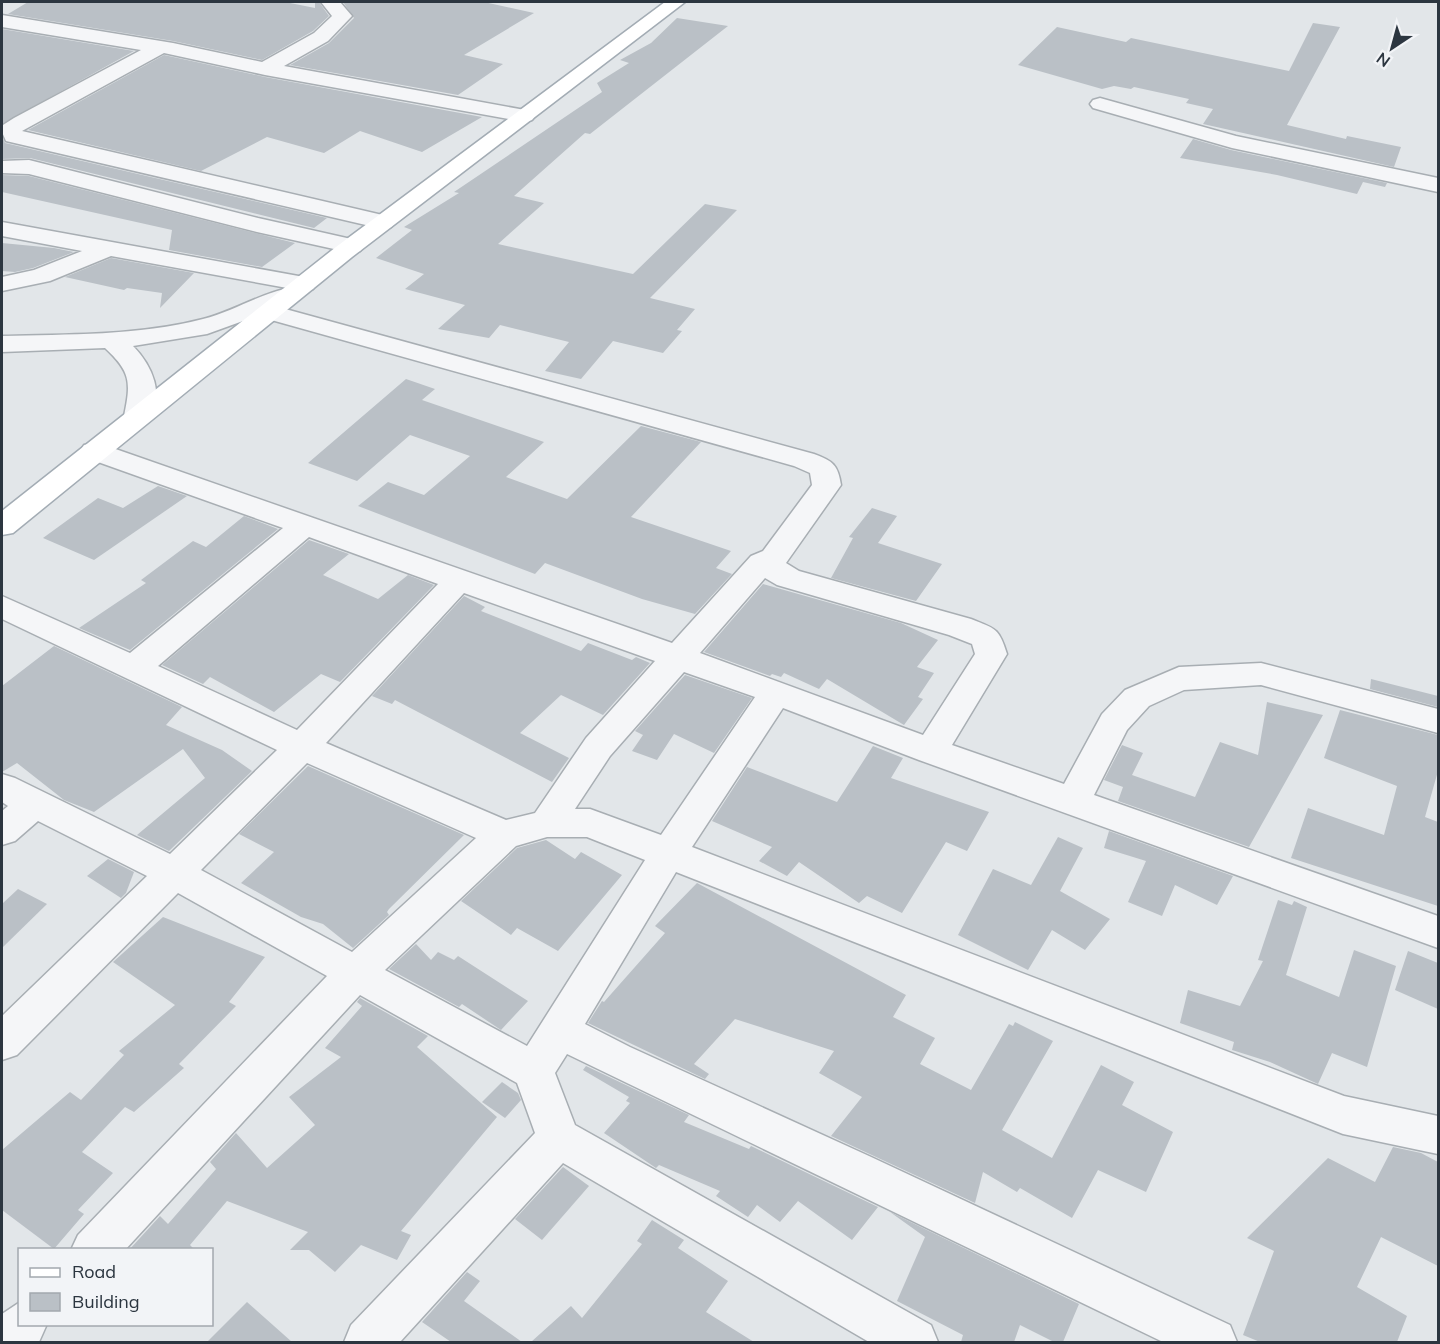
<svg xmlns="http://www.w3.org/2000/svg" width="1440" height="1344" viewBox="0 0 1440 1344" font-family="Mulish,sans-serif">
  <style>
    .building { fill: #bac0c6 }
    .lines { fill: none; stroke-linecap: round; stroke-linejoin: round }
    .minor-casing { stroke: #a8aeb3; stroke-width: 3 }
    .major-casing { stroke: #a3acb4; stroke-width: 3 }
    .minor { fill: #f5f6f8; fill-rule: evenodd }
    .major { fill: #fff; fill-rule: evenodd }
  </style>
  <rect width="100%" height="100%" fill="#e2e6e9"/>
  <g class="building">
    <polygon points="28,2 285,2 315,8 315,2 319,2 329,16 313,31 262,60 173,41 8,14"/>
    <polygon points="343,2 484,2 534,13 464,55 503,64 458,95 290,65 329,43 354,18"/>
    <polygon points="677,18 728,26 590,134 585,133 514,196 544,203 498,244 633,274 705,204 737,210 650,298 695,309 677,330 682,331 663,353 613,341 581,379 545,371 569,342 500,325 489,338 438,329 465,305 405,289 424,274 376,258 412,230 404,227 459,193 454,192 602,92 597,83 629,63 620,60 651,43"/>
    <polygon points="1313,23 1340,27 1287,125 1346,139 1347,136 1401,147 1394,167 1203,124 1213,109 1186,103 1189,99 1134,87 1131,89 1114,86 1102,89 1018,65 1057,27 1126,42 1131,38 1289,71"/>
    <polygon points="2,29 134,51 2,124"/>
    <polygon points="164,55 265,77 482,117 422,152 360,131 324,153 267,137 201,171 28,130"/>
    <polygon points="2,136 5,143 327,218 314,228 30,158 2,159"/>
    <polygon points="1193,139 1231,150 1387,183 1385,187 1363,182 1357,194 1277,175 1180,158"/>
    <polygon points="2,175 29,176 295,243 262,267 169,250 172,230 2,192"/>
    <polygon points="2,243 54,248 74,252 33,268 15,272 2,271"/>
    <polygon points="111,258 194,273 160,308 162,293 127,288 124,290 65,277"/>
    <polygon points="406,379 435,389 422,400 544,442 506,477 567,499 641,426 701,442 631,517 731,551 716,568 732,574 695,614 642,599 545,563 535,574 358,506 388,482 424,495 470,456 410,435 357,481 308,463"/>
    <polygon points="158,486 187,496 94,560 43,538 98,498 123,508"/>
    <polygon points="872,508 897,516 878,543 942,564 916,601 831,578 853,538 849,537"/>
    <polygon points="244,516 278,529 130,650 79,628 146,583 141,580 193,541 206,547"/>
    <polygon points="309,540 349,554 323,575 378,599 408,575 434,585 340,682 321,674 274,712 210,677 203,684 162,665"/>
    <polygon points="763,584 901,623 938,640 917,667 934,673 918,697 923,699 904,725 827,679 819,689 784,673 781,677 772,674 770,676 704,652"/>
    <polygon points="464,596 485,607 481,611 581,651 588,643 632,660 636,657 650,663 603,715 561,695 520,733 569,758 552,782 395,700 392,704 372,696"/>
    <polygon points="54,646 182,707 166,725 222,750 252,771 169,851 137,835 205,778 183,749 94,812 64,800 17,763 2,772 2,686"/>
    <polygon points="685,675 752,698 714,753 674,734 657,760 632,751 643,735 635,731"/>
    <polygon points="1371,679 1438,696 1438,707 1370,689"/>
    <polygon points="1267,702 1323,715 1249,847 1118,801 1123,787 1104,780 1122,745 1143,753 1132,775 1195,797 1220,742 1258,755"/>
    <polygon points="1340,710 1438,735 1438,771 1425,817 1438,822 1438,906 1291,858 1308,808 1384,835 1397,786 1324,758"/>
    <polygon points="873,746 903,758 891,778 989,812 967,851 946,842 902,913 867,896 859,903 799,862 787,876 759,861 772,847 712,821 747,767 837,802"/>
    <polygon points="308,766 464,835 389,909 387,912 389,915 353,948 323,924 301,917 241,883 274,852 239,834"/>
    <polygon points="1109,831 1233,876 1217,905 1175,885 1162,916 1128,902 1146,861 1104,848"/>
    <polygon points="1058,837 1083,848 1060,891 1110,919 1085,950 1052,930 1028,970 958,935 993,869 1031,885"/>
    <polygon points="546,840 575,859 581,852 622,875 558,951 517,928 511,935 461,901 517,848"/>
    <polygon points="108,859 134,872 126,893 121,898 87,876"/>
    <polygon points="697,883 906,995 893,1017 935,1038 920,1064 971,1090 1009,1024 1013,1026 1015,1022 1053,1041 1002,1130 1052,1158 1101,1065 1134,1082 1122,1105 1173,1132 1146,1192 1098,1170 1072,1218 1020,1188 1017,1192 983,1172 975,1203 831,1136 862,1097 819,1073 834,1051 735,1019 694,1064 709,1074 705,1079 588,1023 602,1001 604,1002 665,933 655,926"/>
    <polygon points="18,889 47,904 2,948 2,904"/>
    <polygon points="1278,900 1292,905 1294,901 1307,907 1286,975 1339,997 1354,950 1396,966 1367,1067 1332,1053 1318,1084 1270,1062 1232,1050 1234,1042 1180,1023 1188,990 1240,1006 1263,961 1258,960"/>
    <polygon points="163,917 265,957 229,1002 236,1006 179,1064 184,1068 134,1112 125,1107 82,1152 113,1173 78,1210 84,1214 54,1249 2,1210 2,1150 70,1092 81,1100 124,1055 119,1051 175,1005 113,962"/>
    <polygon points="416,944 431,960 438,952 454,960 458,956 528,1001 501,1030 462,1004 459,1007 389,969"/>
    <polygon points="1408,951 1438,963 1438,1009 1395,990"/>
    <polygon points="360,998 428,1036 417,1047 497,1117 401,1231 411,1235 397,1260 361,1245 335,1272 309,1250 290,1250 308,1232 227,1201 190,1245 195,1250 129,1250 160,1216 168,1224 216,1169 210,1162 236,1133 267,1168 315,1125 289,1097 341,1057 325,1048 362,1006 357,1002"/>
    <polygon points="586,1066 689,1115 684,1122 749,1149 751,1146 878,1207 852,1240 798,1201 780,1222 757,1205 748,1217 716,1196 720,1191 659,1165 656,1168 604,1133 630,1103 626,1101 629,1097 583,1070"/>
    <polygon points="502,1082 518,1093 521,1100 505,1118 482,1102"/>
    <polygon points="1393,1147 1421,1153 1438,1162 1438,1266 1381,1237 1357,1287 1407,1316 1397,1342 1260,1342 1243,1335 1274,1251 1247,1238 1328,1158 1375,1182"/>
    <polygon points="563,1167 589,1186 542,1240 515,1219"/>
    <polygon points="890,1212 1079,1304 1063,1342 1054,1342 1020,1325 1014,1342 961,1342 963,1335 897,1301 925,1237"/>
    <polygon points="652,1220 684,1240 678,1248 728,1281 706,1312 754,1342 531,1342 571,1306 582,1318 642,1244 637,1241"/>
    <polygon points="467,1272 480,1281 464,1301 522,1342 451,1342 422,1322"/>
    <polygon points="247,1302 292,1342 207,1342"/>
  </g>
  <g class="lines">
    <defs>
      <g id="minor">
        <polygon points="321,2 340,2 352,16 328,41 284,66 525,110 532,112 535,116 532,120 525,122 265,75 164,53 22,131 391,217 395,222 391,227 383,229 6,141 2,132 3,125 14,118 141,50 2,27 2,15 173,43 262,62 314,33 332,16"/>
        <polygon points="1100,98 1236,136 1438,178 1438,192 1232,148 1093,108 1090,104 1093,100"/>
        <polygon points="29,160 258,218 360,241 364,246 360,251 352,253 257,232 29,174 2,173 2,161"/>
        <polygon points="2,222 304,277 313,279 316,284 313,289 304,291 111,256 50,281 2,291 2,277 34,270 82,251 2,236"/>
        <path d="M284,289L293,291L296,296L293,301L278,307L814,454C833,461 838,465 841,485L786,563L799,571L971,619C996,629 999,628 1007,654L952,745L1064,784L1102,714L1125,690L1179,667L1261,663L1438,709V733L1261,685L1184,690L1149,706L1127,730L1094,795L1438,916V948L919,760L783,708L692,847L1344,1096L1438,1116V1154L1343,1134L676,872L585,1024L630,1047L869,1156L1230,1325L1237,1342H1163L567,1054L555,1073L575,1125L931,1325L938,1342H869L563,1163L400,1342H344L351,1325L535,1133L517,1083L360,995L125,1250H71L78,1235L327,976L178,893L17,1055L2,1060V1016L147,876L38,821L15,841L2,845V811L8,806L2,802V774L15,778L170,854L277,750L2,619V596L130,653L283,528L84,457L80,451L84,445L94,443L104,445L672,643L751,556L763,551L812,485L810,473L794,466L257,316L207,334L133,346C152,365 166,396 148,422L138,424L128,422L124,416C131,382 131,372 105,348L2,352V336C68,334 138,336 203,319C231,312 256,296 284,289ZM309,537L438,584L297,730L158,666ZM765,578L777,585L949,635L972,644L975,654L923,735L700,653ZM464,593L655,661L586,738L535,813L506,820L326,743ZM684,672L755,697L661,835L590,809H575L610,756ZM307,763L476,838L352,952L201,870ZM547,837H587L645,860L527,1046L385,970L516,846Z"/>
        <polygon points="20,1302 20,1324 47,1324 39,1342 2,1342 2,1314"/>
      </g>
      <polygon id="major" points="665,2 685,2 352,257 13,533 2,535 2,511 336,247"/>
    </defs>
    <use href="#minor" class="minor-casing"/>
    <use href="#major" class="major-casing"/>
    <use href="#minor" class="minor"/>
    <use href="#major" class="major"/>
  </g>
  <rect width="1440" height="1344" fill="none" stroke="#2c3640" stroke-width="6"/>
  <rect x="18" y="1248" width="195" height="78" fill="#f2f4f7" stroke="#a3a8ae" stroke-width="1.5"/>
  <rect x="30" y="1268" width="30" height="9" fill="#ffffff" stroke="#a3a8ae" stroke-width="1.5"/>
  <text x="72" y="1278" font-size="18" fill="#2c3640">Road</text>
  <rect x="30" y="1293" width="30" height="18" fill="#bac0c6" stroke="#a3a8ae" stroke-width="1.5"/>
  <text x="72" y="1308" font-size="18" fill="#2c3640">Building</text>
  <g transform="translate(1392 48) rotate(216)" stroke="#f2f4f7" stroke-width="4.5" paint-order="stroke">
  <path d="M0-4.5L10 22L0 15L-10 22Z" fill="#2c3640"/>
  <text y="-9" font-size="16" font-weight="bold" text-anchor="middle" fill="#2c3640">N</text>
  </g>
</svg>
